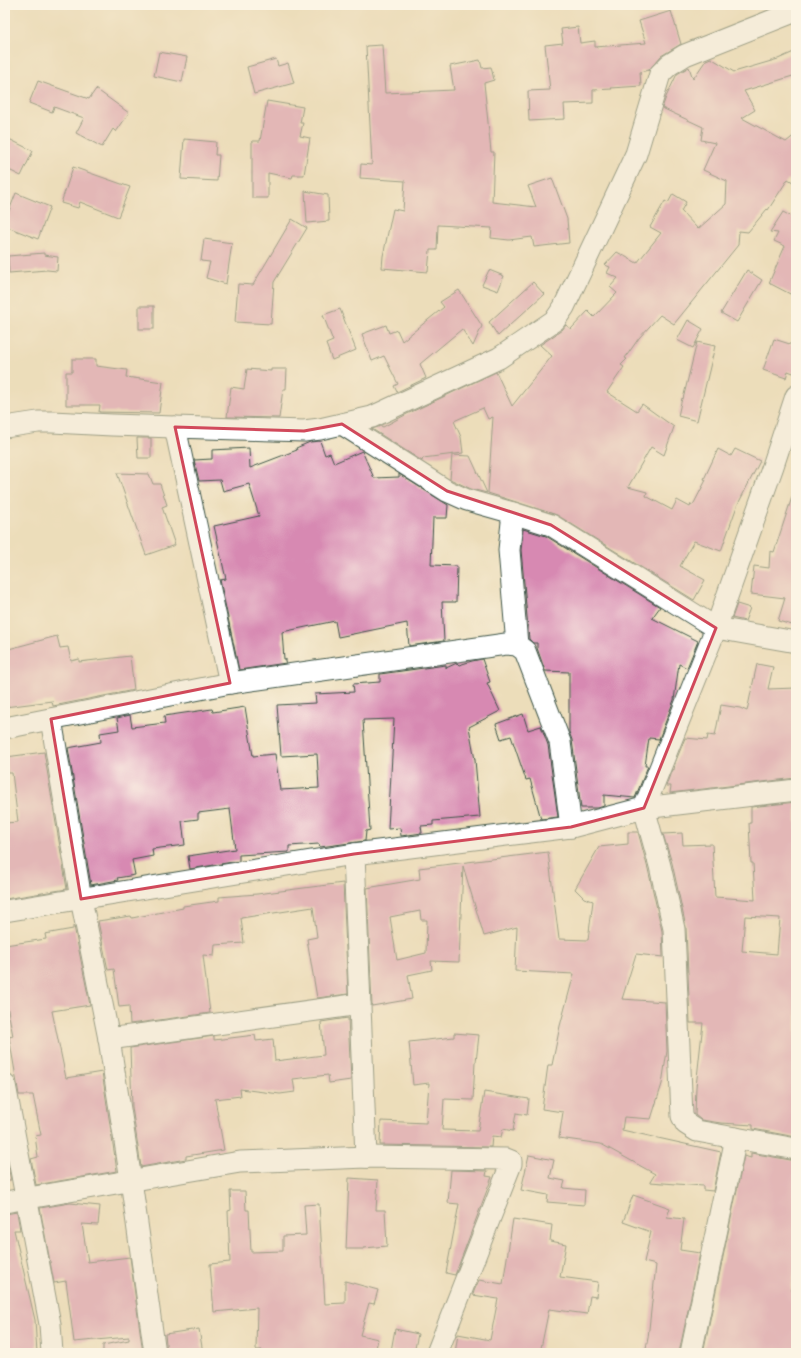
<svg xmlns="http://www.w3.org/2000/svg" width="801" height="1358" viewBox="0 0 801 1358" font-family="'Gochi Hand',sans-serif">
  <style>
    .building { fill: #d789b2; fill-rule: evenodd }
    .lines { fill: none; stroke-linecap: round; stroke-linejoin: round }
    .minor-casing { stroke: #3e5548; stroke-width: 23 }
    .minor { stroke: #fff; stroke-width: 21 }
    .marked { fill: none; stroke: #d1495b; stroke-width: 3; stroke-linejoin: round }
  </style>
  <rect width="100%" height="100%" fill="#fcf5e5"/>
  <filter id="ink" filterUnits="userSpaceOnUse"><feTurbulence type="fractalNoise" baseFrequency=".025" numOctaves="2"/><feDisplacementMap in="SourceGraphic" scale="8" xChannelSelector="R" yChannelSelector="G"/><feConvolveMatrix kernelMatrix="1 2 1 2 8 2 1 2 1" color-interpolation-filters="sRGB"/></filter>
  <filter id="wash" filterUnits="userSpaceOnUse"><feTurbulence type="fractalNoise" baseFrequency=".012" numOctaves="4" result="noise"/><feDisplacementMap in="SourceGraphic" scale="16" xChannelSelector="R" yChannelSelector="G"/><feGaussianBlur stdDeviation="0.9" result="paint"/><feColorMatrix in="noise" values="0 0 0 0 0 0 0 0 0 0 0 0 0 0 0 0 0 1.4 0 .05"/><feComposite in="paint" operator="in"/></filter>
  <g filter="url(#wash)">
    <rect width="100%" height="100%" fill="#ecddba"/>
    <g id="blocks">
      <g class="building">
        <polygon points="671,11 681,44 661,56 649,70 640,72 641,86 611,88 612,89 593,90 593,103 564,104 565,119 529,121 528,91 550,90 545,45 563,43 561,29 578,27 580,43 595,41 595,47 646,43 639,21"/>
        <polygon points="382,45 385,93 454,90 450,66 480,60 482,68 491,67 494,80 484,83 491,152 494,152 492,202 536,207 528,186 552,178 567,219 569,243 534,247 532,237 509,240 491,238 492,228 438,225 437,250 430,250 428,272 382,268 383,256 393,209 403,211 405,181 360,178 361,164 372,165 366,46"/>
        <polygon points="796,51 796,75 744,91 755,110 742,118 786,142 796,134 796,184 788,179 768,210 767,209 748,232 739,231 738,245 674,324 660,315 639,338 625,358 627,359 621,365 624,367 607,392 637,411 642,404 674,427 664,455 651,447 628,487 647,492 646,496 672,510 677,500 690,507 691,504 693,505 706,480 704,479 718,449 731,456 735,449 760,461 737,506 721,551 694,541 680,566 705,580 694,600 557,515 488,493 493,417 488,419 483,408 454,421 461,437 463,453 423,458 422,461 372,429 381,426 383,427 407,414 496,372 512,406 552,356 540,345 562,330 566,325 571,329 588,311 594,317 617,293 610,287 618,278 607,273 610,267 605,265 617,252 637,263 661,233 650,227 665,201 668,203 673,194 686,202 681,211 698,229 726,204 727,181 703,170 715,143 701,140 703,127 662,108 666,97 677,74 689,67 693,79 706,60 711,58 734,72 778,59"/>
        <polygon points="159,52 187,57 182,82 154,76"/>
        <polygon points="276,59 278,66 288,63 294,83 254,94 247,67"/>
        <polygon points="38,81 89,99 96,89 129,113 116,132 113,129 102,147 76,133 84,118 54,107 52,112 29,103"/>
        <polygon points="267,101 303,107 300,123 303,123 300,136 310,138 304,175 293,175 292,178 268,173 268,198 252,198 252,141 260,141"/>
        <polygon points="5,137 33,151 21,176 5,168"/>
        <polygon points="184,139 216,142 215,155 219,155 217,181 181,179"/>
        <polygon points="73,167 130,187 118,217 80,202 78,208 61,203"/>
        <polygon points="305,191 328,195 329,221 307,223"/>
        <polygon points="16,193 50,207 38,239 5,226 5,221"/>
        <polygon points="783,212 796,219 796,297 769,283 785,246 774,241 778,233 770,232"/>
        <polygon points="292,219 307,228 274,282 271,324 235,322 238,284 253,285"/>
        <polygon points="204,239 232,243 226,284 206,278 210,262 201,261"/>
        <polygon points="44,253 44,255 58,257 57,271 47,270 9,273 8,256"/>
        <polygon points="489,270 504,276 498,291 482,285"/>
        <polygon points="747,270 762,280 737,322 721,313"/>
        <polygon points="533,282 544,294 498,336 489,322"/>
        <polygon points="459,290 482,326 473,346 462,329 420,364 426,378 397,392 394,386 398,384 384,356 372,361 362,334 386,325 389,333 397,330 402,341 444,307 440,302"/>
        <rect x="139" y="306" width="15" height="23"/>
        <polygon points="340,309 356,350 332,360 326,344 333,341 323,315"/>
        <polygon points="688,320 703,329 693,348 677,340"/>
        <polygon points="774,339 796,346 796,374 788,371 786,378 763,370"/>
        <polygon points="697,342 715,346 697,421 678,416 682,398 683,399"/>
        <polygon points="72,359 96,359 96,366 127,370 126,377 163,382 159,413 99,412 100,405 66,405 66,372 72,372"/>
        <polygon points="247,369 271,371 271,369 287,369 286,389 283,389 279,418 227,417 231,387 244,389"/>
        <polygon points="137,438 151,438 151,458 138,458"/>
        <polygon points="320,441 325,455 330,453 334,463 362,451 374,478 399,477 399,474 448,505 447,518 433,518 431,565 457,566 456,602 442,602 444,641 409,646 407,623 338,637 335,621 282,632 284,659 286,659 286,663 239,670 220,580 226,579 214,526 259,516 249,484 223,491 220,480 199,481 194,460 212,459 212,450 249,448 250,468 297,450 296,448 310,442"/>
        <polygon points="452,455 470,456 487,493 471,489 450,479"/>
        <polygon points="117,473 149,474 153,484 160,484 167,505 162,507 175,545 146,555"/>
        <polygon points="793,494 796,494 796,626 778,621 785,598 751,594 754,566 769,568 770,551 774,552"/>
        <polygon points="523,529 546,536 660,607 652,618 698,641 687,668 679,664 674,700 659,739 649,738 645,766 648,766 635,798 604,795 604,806 598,808 581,808 572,740 569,732 569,672 545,671 537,648 537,643 533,643 529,639 521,550"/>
        <polygon points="737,604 750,608 745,621 732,618"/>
        <polygon points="57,636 60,648 68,647 71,661 79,659 79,662 130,656 134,690 53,706 52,701 5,707 5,650"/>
        <polygon points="482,659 490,682 487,683 500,711 469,727 475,760 480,817 433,821 433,825 421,826 422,833 401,836 400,828 388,829 394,719 363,720 370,830 366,831 365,841 320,847 319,844 289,846 289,852 239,855 239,861 190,869 188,856 235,849 230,809 198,813 198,819 182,821 185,845 152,849 153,856 132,860 135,875 117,878 118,880 91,885 68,748 101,742 100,733 119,730 117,718 130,715 132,727 165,723 164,716 212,709 213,712 245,707 253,756 275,754 280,790 319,788 317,754 281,756 277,705 316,703 315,694 354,692 353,684 380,682 380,674 446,665 446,668 457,663 459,665 472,661"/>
        <polygon points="757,664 773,667 768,689 796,688 796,778 670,793 671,786 666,786 672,769 674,770 675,763 685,738 707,740 708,735 715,736 721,705 740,708 747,711"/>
        <polygon points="523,714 528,730 541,726 548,745 558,817 541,819 530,779 526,780 511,736 501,739 496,724"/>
        <polygon points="44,752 67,889 5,899 5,823 18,822 12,773 8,773 6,757"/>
        <path d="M796,802V1137L753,1129V1125L721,1123L701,1120L695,1115L696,1087L703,1023H690L686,927L672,863L663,834L682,833L683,845L712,844L715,897L755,900L753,863H751L749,823H751V807ZM745,916L780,918L777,954L742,951Z"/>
        <path d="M628,832H638L648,869L662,931L663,957L636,954L622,999L665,1002L667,1051L662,1084L651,1119L624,1117L622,1130L721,1152L713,1191L703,1190V1186L650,1182L655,1174L601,1144L559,1138L563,1112L542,1109L548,1065H552L560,1026L574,974L515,971L517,927L484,936L463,866L459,962L431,961L432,970L408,975L412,999L372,1006L367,888L420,879L419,868L548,852L559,939L588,940L593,901L584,898L575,889L599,847L628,844ZM420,911L421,920H427L426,953L397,960L390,917Z"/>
        <polygon points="343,883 348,994 317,998 307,939 317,937 313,907 241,918 244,943 215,945 214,956 203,955 210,1013 130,1024 129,1006 119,1007 114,969 108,970 98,921 131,916 132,918 183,908 183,906 219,901 219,897 257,894"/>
        <polygon points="73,926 74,926 90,1005 52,1011 66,1078 102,1072 117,1171 36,1185 31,1159 38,1157 35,1136 41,1135 33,1095 19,1095 9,1037 13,1036 5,995 5,945 46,939 45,934 73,929"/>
        <polygon points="348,1018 351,1080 329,1083 328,1075 293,1079 295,1092 280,1094 240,1089 241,1096 215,1099 224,1150 186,1156 186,1159 141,1167 132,1107 130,1048 214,1036 214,1040 255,1035 256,1041 273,1039 275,1061 324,1055 321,1022"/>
        <polygon points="454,1033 479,1035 476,1062 475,1062 473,1100 444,1099 442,1130 478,1131 484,1092 529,1099 527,1115 516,1113 513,1131 503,1129 501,1137 492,1136 491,1147 380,1145 381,1121 426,1123 429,1083 413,1085 409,1042 454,1037"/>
        <polygon points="751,1153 796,1161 796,1264 791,1290 796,1291 796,1353 703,1353 744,1156 751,1158"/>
        <polygon points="529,1155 554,1160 550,1178 565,1181 563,1188 585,1190 584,1205 547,1202 548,1195 521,1190"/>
        <polygon points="7,1162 11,1180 5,1180 5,1163"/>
        <polygon points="451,1170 487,1171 486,1176 492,1177 455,1275 446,1273 459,1204 448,1203"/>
        <polygon points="349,1178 378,1180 376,1210 385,1210 387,1246 364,1248 364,1249 346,1249"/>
        <polygon points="230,1191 245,1191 246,1210 249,1210 251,1252 283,1251 283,1236 306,1235 304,1205 319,1204 325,1304 345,1303 345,1281 378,1290 374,1304 369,1303 360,1335 378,1339 375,1353 261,1353 262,1350 256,1350 257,1308 214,1312 210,1264 230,1262 228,1211 231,1210"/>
        <polygon points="633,1195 670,1208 667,1217 684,1219 680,1250 700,1253 679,1353 645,1353 648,1338 656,1265 644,1262 651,1232 623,1222"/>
        <polygon points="70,1203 100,1206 98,1225 82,1224 88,1262 130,1257 143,1353 103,1353 103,1345 129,1340 129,1337 74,1342 66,1281 54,1283 40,1208"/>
        <polygon points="17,1212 20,1230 14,1230 35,1320 37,1353 5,1353 5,1214"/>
        <polygon points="513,1219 552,1225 550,1241 566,1244 560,1277 598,1282 596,1297 590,1296 587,1314 549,1309 540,1353 455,1353 458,1334 490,1340 498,1299 473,1295 474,1291 479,1280 503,1284"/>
        <polygon points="199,1329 203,1353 167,1353 165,1334"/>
        <polygon points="395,1329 418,1334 414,1353 400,1353 391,1351"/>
      </g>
    </g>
  </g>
  <g filter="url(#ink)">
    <use href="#blocks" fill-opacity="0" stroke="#3e5548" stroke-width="1"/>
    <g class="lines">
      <defs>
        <g id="minor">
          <polyline points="796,396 773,466 716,628 644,808 660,866 674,929 682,1116 686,1124 697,1131 796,1149"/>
          <polyline points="342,424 447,491 467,500 513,513 551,525 716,628 796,642"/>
          <polyline points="5,427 38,422 52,422 112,425 304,431 320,429 372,417 499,358 555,320 564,307 636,154 660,74 669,65 685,55 796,11"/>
          <polyline points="175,427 230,683"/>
          <polyline points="513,513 509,550 517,645"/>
          <polyline points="51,719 81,899 109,1039 131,1180 155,1353"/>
          <polyline points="5,728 230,683 506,644 517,645 525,651 560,742 571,827"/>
          <polyline points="354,854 366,1157"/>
          <polyline points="5,911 354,854 571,827 644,808 796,790"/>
          <polyline points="109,1039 360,1004"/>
          <polyline points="5,1085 50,1324 52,1353"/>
          <polyline points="5,1202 240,1162 366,1157 506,1159 511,1161 511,1164 437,1353"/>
          <polyline points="691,1353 736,1138"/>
        </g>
      </defs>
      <use href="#minor" class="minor-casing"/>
      <use href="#minor" class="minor"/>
    </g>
  </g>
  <path d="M0 0H801V1358H0ZM342,424L447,491L551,525L716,628L644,808L571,827L354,854L81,899L51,719L230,683L175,427L304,431Z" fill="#ecddba" fill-opacity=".55" fill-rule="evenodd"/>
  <path class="marked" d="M342,424L447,491L551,525L716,628L644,808L571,827L354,854L81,899L51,719L230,683L175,427L304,431Z"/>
  <rect width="801" height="1358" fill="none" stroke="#fcf5e5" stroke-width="20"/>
</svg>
